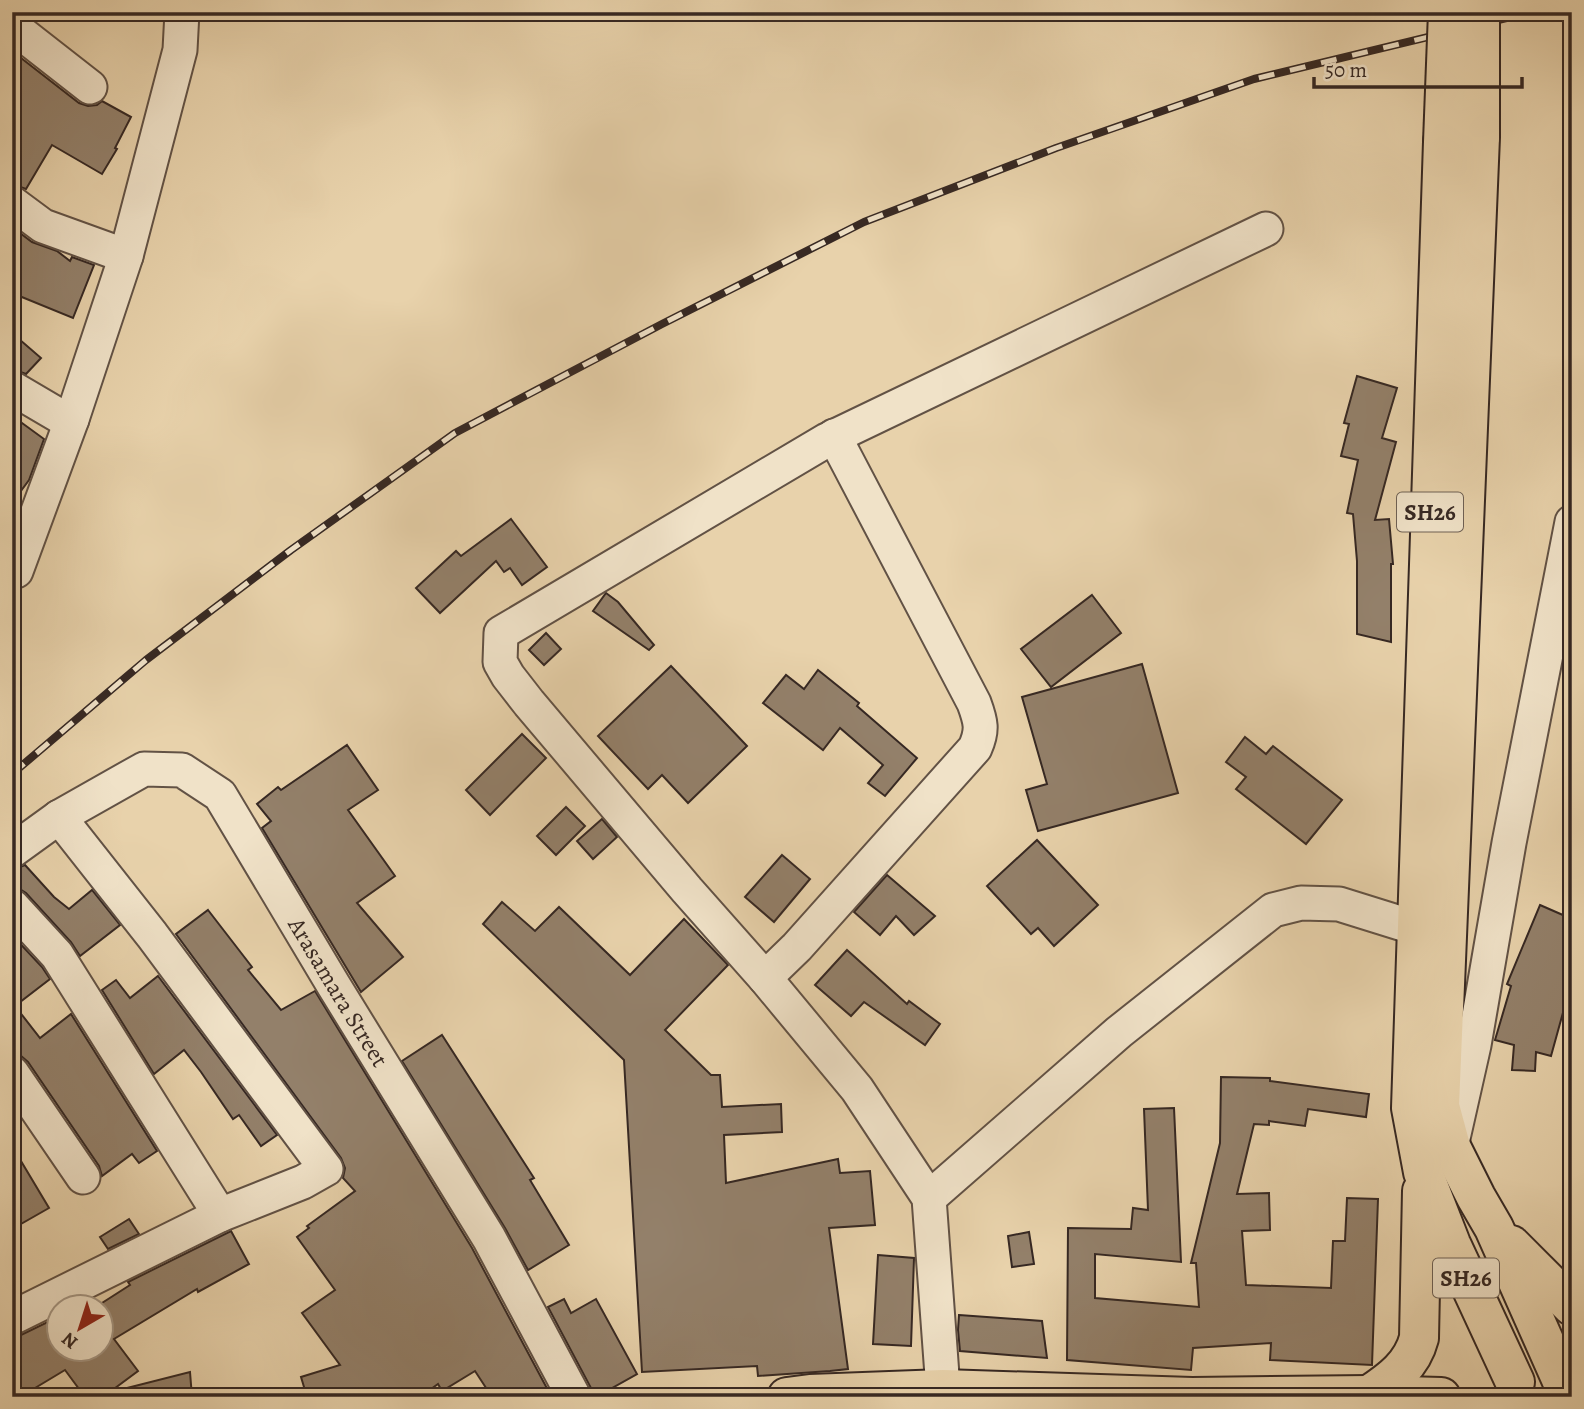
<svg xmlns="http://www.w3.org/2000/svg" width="1584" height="1409" viewBox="0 0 1584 1409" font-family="Alegreya,serif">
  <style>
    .building { fill: #93806a; stroke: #362823; stroke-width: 2 }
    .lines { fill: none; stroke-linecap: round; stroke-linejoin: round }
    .minor-casing { stroke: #625245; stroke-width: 37 }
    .primary-casing { stroke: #362823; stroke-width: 42 }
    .minor { stroke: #f0e2c8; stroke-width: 33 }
    .primary { stroke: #e8d2ab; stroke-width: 38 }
    .rail-casing { stroke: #362823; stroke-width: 8 }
    .rail { stroke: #f0e2c8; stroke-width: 5; stroke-dasharray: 16; stroke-linecap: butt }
    .primary-bridge-casing { stroke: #362823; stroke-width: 42; stroke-linecap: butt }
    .primary-bridge { stroke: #e8d2ab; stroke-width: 38 }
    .labels { text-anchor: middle; stroke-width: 7; stroke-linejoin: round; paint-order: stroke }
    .shield { fill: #f0e2c8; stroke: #6e6054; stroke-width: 2 }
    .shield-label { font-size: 23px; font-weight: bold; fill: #362823 }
    .street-label { font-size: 24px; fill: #362823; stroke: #f0e2c8 }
  </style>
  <rect width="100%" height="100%" fill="#e8d2ab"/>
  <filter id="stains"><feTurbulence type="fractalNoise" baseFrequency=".00286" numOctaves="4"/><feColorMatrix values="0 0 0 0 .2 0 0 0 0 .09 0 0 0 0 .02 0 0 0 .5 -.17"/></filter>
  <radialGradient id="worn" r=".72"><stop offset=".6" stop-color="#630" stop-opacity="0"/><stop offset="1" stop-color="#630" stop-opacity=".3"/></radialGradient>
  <g class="building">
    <polygon points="12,51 79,103 88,106 97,105 102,101 131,117 115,148 117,149 102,174 52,145 26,189 12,184"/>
    <polygon points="12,227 32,242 57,251 70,261 72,257 94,265 73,318 12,293"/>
    <polygon points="12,333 41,358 26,374 12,369"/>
    <polygon points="1357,376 1397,388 1382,438 1396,442 1375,520 1389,519 1393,564 1391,564 1391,642 1357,634 1357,561 1353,514 1347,513 1358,460 1341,456 1349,424 1344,423"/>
    <polygon points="22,423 44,439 29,480 12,503 12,437"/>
    <polygon points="511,519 547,567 522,585 510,568 504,572 496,561 440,613 416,588 456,551 461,556"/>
    <polygon points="606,593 618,602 654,645 649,650 593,611"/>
    <polygon points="1092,595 1121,633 1051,687 1021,649"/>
    <polygon points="546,633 561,649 544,665 529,650"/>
    <polygon points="1142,664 1178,793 1038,831 1026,790 1047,784 1022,697"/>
    <polygon points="671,666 747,746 688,803 662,775 648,789 598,736"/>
    <polygon points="818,670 859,703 857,706 917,758 885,796 868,783 883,765 840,728 823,750 763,703 786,675 804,689"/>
    <polygon points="522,734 546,758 490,815 466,790"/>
    <polygon points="1245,737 1266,754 1273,746 1342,800 1306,844 1236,789 1246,777 1226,762"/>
    <polygon points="347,745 378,790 348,810 395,876 357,903 403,957 361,992 262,828 271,821 257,804 278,787 281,790"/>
    <polygon points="566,807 585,826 556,855 537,836"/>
    <polygon points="602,819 617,837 593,859 577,841"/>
    <polygon points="1037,840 1098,905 1054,946 1038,928 1031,934 987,886"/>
    <polygon points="782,855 810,879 774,922 745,897"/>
    <polygon points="25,865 54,897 69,909 92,890 120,925 80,956 71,942 26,893 18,888 12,887 12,870"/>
    <polygon points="887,875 935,916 914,935 896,916 880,935 854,912"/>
    <polygon points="502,902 535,931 559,907 630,975 684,919 728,965 665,1030 711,1075 720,1075 722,1107 781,1104 782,1132 724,1135 726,1183 838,1159 840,1173 870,1171 875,1225 829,1228 848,1369 830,1371 758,1376 757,1366 642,1372 624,1060 483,924"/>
    <polygon points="1540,905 1572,919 1572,1012 1564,1009 1551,1056 1536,1052 1535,1071 1512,1070 1514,1045 1495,1040 1511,986 1507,984"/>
    <polygon points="208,910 252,967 248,970 281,1010 315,991 472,1248 550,1394 546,1397 492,1397 475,1371 442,1391 438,1384 420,1397 307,1397 301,1377 340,1365 302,1313 335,1290 297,1237 309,1228 307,1226 355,1191 343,1178 345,1168 341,1158 176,934"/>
    <polygon points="12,935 42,967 50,979 15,1006 40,1038 71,1014 157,1151 139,1163 132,1154 102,1176 99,1166 28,1062 21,1056 12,1054"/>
    <polygon points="847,950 907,1004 909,1001 940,1024 925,1045 864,1002 851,1016 815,985"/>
    <polygon points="158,976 277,1135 261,1146 239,1115 233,1119 201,1072 184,1050 154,1074 102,990 116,980 130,998"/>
    <polygon points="442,1035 534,1178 530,1180 569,1245 528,1270 505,1228 402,1061"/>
    <polygon points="1221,1077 1270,1078 1270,1081 1369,1094 1366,1117 1308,1109 1305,1126 1269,1121 1269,1125 1254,1124 1237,1194 1269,1193 1270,1230 1242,1231 1246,1285 1331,1288 1333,1241 1345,1241 1347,1198 1378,1199 1372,1365 1270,1360 1271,1343 1193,1348 1191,1370 1067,1360 1068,1228 1131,1229 1133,1208 1148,1210 1144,1109 1174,1108 1181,1262 1095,1254 1095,1298 1199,1307 1196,1263 1191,1263 1220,1143"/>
    <polygon points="12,1146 49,1208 12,1229"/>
    <polygon points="129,1219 139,1234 108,1249 100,1237"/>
    <polygon points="231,1231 249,1264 198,1292 197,1289 114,1339 138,1371 103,1397 85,1397 65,1370 20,1397 12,1397 12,1337 21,1335 60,1316 60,1349 102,1349 102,1303 130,1285 128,1282"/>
    <polygon points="1029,1232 1034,1264 1012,1267 1008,1236"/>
    <polygon points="878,1255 914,1258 911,1346 873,1344"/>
    <polygon points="564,1299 571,1313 596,1299 637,1374 596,1397 593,1397 591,1388 548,1307"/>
    <polygon points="959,1315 1042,1321 1047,1358 960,1351 958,1330"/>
    <polygon points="190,1372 192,1397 124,1397 123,1389"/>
  </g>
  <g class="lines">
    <defs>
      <g id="minor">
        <polyline points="12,26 90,87"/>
        <polyline points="12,203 43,226 126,256"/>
        <polyline points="12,388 63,418 72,419"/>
        <polyline points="16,571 72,419 126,256 180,50 182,12"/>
        <path id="s1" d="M12,851L59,817L144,769L182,770L220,795L334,986L489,1238L574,1397"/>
        <polyline points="12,906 57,955 220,1215"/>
        <path d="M765,978L797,947L975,748C983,730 981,722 974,703L834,436"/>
        <polyline points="12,1073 83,1177"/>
        <polyline points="1451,1147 1474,1045 1509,843 1572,522"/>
        <polyline points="929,1198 1119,1032 1273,910 1301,903 1339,904 1416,928"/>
        <polyline points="12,1318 220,1215 303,1182 326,1169 152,935 59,817"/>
        <polyline points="943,1389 929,1198 857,1089 765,978 687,890 529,703 508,676 500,662 501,633 827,440 1266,229"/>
      </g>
      <g id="primary">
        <polyline points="1480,137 1440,1106 1451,1147 1476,1197 1494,1228 1562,1381"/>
        <polyline points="1443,142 1411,1108 1423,1172 1451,1244 1515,1382"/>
        <polyline points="1511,1245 1572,1306"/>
        <path d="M1369,1395C1392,1380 1412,1365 1419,1338L1422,1191"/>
        <polyline points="787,1397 810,1394 943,1389 1192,1397 1369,1395 1441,1397"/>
      </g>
    </defs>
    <use href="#minor" class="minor-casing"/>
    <use href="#primary" class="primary-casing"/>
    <use href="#minor" class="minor"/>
    <use href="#primary" class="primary"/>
    <defs>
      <polyline id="rail" points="12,774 146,660 291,550 455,433 662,324 864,222 1056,148 1254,79 1532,12"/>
    </defs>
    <use href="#rail" class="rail-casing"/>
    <use href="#rail" class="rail"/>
    <defs>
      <g id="primary-bridge">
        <polyline points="1480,12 1480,137"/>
        <polyline points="1443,142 1448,12"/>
      </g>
    </defs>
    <use href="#primary-bridge" class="primary-bridge-casing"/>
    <use href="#primary-bridge" class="primary-bridge"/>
  </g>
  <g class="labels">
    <g class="shield">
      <rect x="1397" y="492.5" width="66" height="39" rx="5"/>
      <rect x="1433" y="1258.5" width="66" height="39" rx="5"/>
    </g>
    <g class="shield-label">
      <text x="1430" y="520">SH26</text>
      <text x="1466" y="1286">SH26</text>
    </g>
    <g class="street-label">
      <text dy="8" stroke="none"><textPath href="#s1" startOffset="469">Arasamara Street</textPath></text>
    </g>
  </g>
  <rect width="1584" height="1409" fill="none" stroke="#e8d2ab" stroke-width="42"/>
  <rect x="14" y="14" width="1556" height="1381" fill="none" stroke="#362823" stroke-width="3.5"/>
  <rect x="21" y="21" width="1542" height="1367" fill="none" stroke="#362823" stroke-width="2"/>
  <g transform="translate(80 1328) rotate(219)"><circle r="33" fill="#f0e2c8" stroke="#a69886" stroke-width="2"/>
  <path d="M0-5L12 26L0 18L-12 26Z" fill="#8f2418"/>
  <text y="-10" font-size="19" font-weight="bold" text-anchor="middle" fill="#362823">N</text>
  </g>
  <path d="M1314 77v10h208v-10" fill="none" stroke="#362823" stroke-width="3.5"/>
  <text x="1325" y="77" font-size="21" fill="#362823" stroke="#f0e2c8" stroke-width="5" paint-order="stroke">50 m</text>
  <rect width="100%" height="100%" filter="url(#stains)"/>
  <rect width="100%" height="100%" fill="url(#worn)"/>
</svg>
